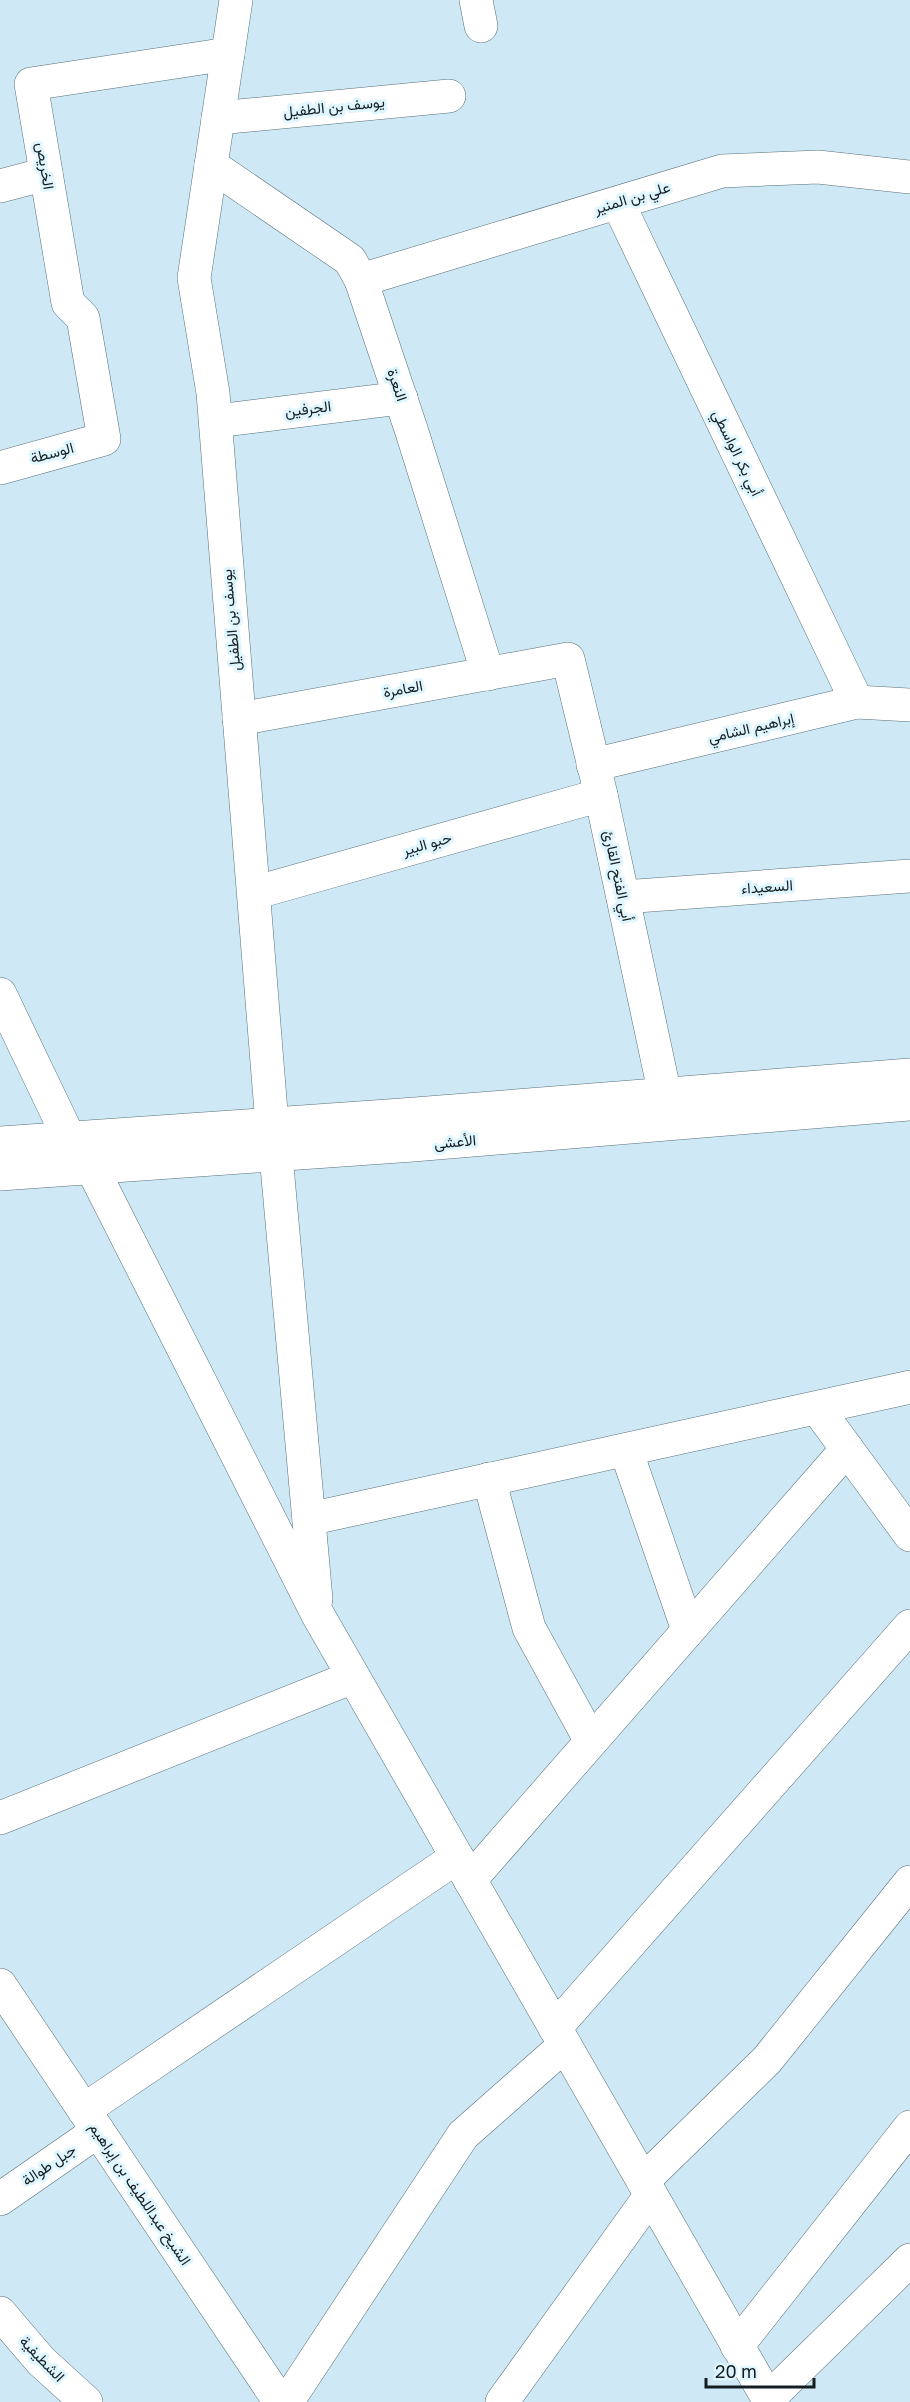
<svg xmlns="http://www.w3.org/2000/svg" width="910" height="2402" viewBox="0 0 910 2402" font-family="'Golos Text',Vazirmatn,sans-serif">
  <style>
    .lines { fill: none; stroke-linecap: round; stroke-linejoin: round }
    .minor-casing { stroke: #58707a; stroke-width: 34 }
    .minor { stroke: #fff; stroke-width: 33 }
    .labels { text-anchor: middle; stroke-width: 6; stroke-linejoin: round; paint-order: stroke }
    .street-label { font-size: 15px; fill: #141e22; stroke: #e0f6ff }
  </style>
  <rect width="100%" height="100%" fill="#cee9f5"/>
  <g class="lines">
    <defs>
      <g id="minor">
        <polyline points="236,0 194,278 213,393 272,1124"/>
        <polyline points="476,0 481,26"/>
        <polyline points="218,118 449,96"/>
        <polyline points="211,165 350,260 361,280 411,429 488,674"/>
        <polyline points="0,186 46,174"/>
        <polyline points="618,203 857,702"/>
        <polyline points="361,280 722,171 818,167 910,177"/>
        <polyline points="216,421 401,398"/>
        <polyline points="0,468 104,439 83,318 68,303 31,84 228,54"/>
        <polyline points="239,719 568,659 601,795 665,1095"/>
        <polyline points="593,765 857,702 910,705"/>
        <polyline points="254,893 601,795"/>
        <polyline points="623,897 910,876"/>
        <polyline points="0,994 69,1138"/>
        <polyline points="0,1143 402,1115 910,1075"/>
        <polyline points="276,1155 316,1599"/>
        <polyline points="92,1168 318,1615 770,2402"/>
        <polyline points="0,1174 413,1145 910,1104"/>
        <polyline points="817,1408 910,1535"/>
        <polyline points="626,1450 688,1630"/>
        <polyline points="489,1479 529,1628 591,1741"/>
        <polyline points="309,1519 910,1387"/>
        <polyline points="0,1818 353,1677"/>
        <polyline points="470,1880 847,1449"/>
        <polyline points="0,1985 280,2402"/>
        <polyline points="555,2028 910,1626"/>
        <polyline points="84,2110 457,1857"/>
        <polyline points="643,2181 767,2060 910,1882"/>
        <polyline points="0,2199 98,2131"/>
        <polyline points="0,2313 41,2361 86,2402"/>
        <polyline points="737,2346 910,2127"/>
        <polyline points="768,2399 910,2260"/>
        <polyline points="287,2402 463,2135 565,2045"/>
        <polyline points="502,2402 651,2195"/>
      </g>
    </defs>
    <use href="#minor" class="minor-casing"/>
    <use href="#minor" class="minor"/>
  </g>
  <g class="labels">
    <g class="street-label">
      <text transform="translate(334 107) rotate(-6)" y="5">يوسف بن الطفيل</text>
      <text transform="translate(45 166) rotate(81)" y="5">الخريص</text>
      <text transform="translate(632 198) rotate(-17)" y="5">علي بن المنير</text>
      <text transform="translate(397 385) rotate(71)" y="5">النعرة</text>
      <text transform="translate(308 409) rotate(-7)" y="5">الجرفين</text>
      <text transform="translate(52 453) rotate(-15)" y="5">الوسطة</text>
      <text transform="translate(737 453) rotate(64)" y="5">أبي بكر الواسطي</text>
      <text transform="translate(231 620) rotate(-95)" y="5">يوسف بن الطفيل</text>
      <text transform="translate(403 689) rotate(-10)" y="5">العامرة</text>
      <text transform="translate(751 728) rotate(-13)" y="5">إبراهيم الشامي</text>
      <text transform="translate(427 844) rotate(-16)" y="5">حبو البير</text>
      <text transform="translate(618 876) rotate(78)" y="5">أبي الفتح القارئ</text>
      <text transform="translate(767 887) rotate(-4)" y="5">السعيداء</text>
      <text transform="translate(455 1142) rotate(-5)" y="5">الأعشى</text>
      <text transform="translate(49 2165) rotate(-34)" y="5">جبل طوالة</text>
      <text transform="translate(140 2194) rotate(56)" y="5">الشيخ عبداللطيف بن إبراهيم</text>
      <text transform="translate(42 2359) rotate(46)" y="5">الشطيفية</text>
    </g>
  </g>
  <path d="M706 2378v9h108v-9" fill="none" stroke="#141e22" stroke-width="3"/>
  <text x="715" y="2378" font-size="18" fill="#141e22" stroke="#e0f6ff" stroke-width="4.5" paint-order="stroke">20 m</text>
</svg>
